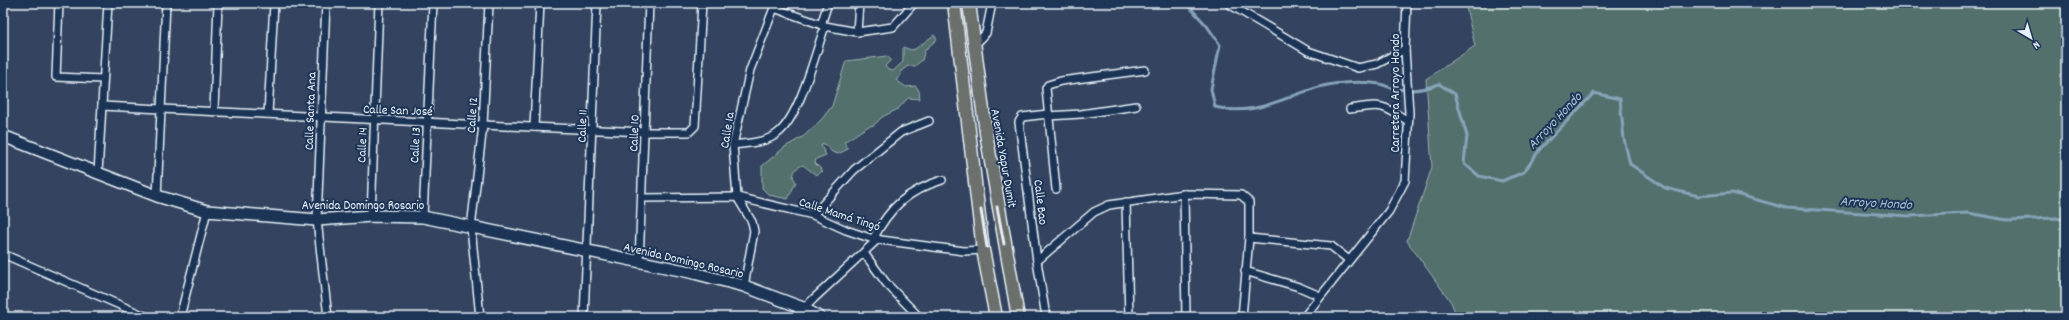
<svg xmlns="http://www.w3.org/2000/svg" width="2069" height="320" viewBox="0 0 2069 320" font-family="Dekko,sans-serif">
  <style>
    .green { fill: #526f6d; stroke: #9db0b2 }
    .lines { fill: none; stroke-linecap: round; stroke-linejoin: round }
    .stream { stroke: #87a3b8; stroke-width: 3 }
    .street-casing { stroke: #e8f1f8; stroke-width: 10 }
    .secondary-casing { stroke: #e8f1f8; stroke-width: 14 }
    .primary-casing { stroke: #e8f1f8; stroke-width: 15 }
    .street { stroke: #1d3557; stroke-width: 7 }
    .secondary { stroke: #1d3557; stroke-width: 11 }
    .primary { stroke: #6c706d; stroke-width: 12 }
    .rail { stroke: #e8f1f8; stroke-width: 3 }
    .labels { text-anchor: middle; stroke-width: 4; stroke-linejoin: round; paint-order: stroke }
    .street-label { font-size: 13px; fill: #e8f1f8; stroke: #1d3557 }
    .water-label { font-size: 14px; font-style: italic; fill: #afc4d3; stroke: #1d3557 }
  </style>
  <rect width="100%" height="100%" fill="#344460"/>
  <filter id="ink" filterUnits="userSpaceOnUse"><feTurbulence type="fractalNoise" baseFrequency=".025" numOctaves="2"/><feDisplacementMap in="SourceGraphic" scale="8" xChannelSelector="R" yChannelSelector="G"/><feConvolveMatrix kernelMatrix="1 2 1 2 8 2 1 2 1" color-interpolation-filters="sRGB"/></filter>
  <g filter="url(#ink)">
    <g class="green">
      <polygon points="1465,3 2066,3 2066,317 1457,317 1451,302 1407,241 1432,167 1426,79 1475,46"/>
      <path d="M934,35L937,39L925,50L922,60L915,66H908L901,71V75L896,80L906,87L916,86L919,91L920,99L908,98L898,109L882,117L874,125L867,127L844,142L848,149L838,154L832,152L823,143L821,146L826,155L816,159L815,163L823,171L816,175L803,165C797,167 794,170 793,177L796,182L788,199L769,195L762,188V166L785,147L804,136L821,120L832,106L846,61L887,56L891,60L885,66L888,70L893,71L903,62V47L911,50L915,49Z"/>
    </g>
    <g class="lines">
      <path class="stream" d="M1186,3L1207,26L1220,45L1211,89L1215,107C1263,120 1299,85 1343,83C1355,82 1368,82 1380,84C1385,85 1391,89 1397,89C1411,91 1427,89 1439,84L1455,94L1467,136L1464,163L1479,176L1502,181L1524,172L1540,149L1594,93L1620,99L1624,139L1630,164L1665,188L1699,196L1732,193L1786,208L1909,216L1968,213L2007,220L2055,218L2066,220"/>
      <defs>
        <g id="street">
          <polyline points="59,3 56,77 103,79"/>
          <polyline points="326,3 317,220 328,317"/>
          <polyline points="1229,4 1308,51 1358,68 1377,64 1405,49"/>
          <polyline points="774,8 825,26 857,32 893,27 914,3"/>
          <polyline points="821,25 828,3"/>
          <polyline points="857,32 859,3"/>
          <polyline points="974,46 986,33 992,3"/>
          <polyline points="102,106 483,125 645,132 689,132 695,126 702,3"/>
          <path d="M1350,109C1382,104 1381,104 1408,121"/>
          <polyline points="214,111 218,3"/>
          <polyline points="268,114 274,3"/>
          <polyline points="1048,116 1081,114 1136,106"/>
          <polyline points="534,127 540,3"/>
          <path d="M733,145C748,143 766,143 778,133C800,116 815,54 825,26"/>
          <polyline points="98,173 108,3"/>
          <polyline points="1056,189 1046,88 1048,85 1061,81 1145,70"/>
          <polyline points="1184,194 1186,317"/>
          <polyline points="157,196 166,3"/>
          <polyline points="643,198 737,197 813,215 846,230 873,239 964,251 983,250"/>
          <polyline points="1126,202 1129,317"/>
          <polyline points="813,215 854,170 901,132 929,121"/>
          <polyline points="371,216 379,3"/>
          <polyline points="423,217 433,3"/>
          <polyline points="1249,238 1331,246 1349,260"/>
          <path d="M873,239C890,207 907,191 942,180"/>
          <polyline points="864,253 886,283 919,317"/>
          <polyline points="3,254 147,317"/>
          <polyline points="1037,261 1094,212 1109,205 1184,194 1241,195 1249,202 1249,238 1242,317"/>
          <polyline points="639,263 649,3"/>
          <polyline points="1245,271 1299,287 1320,296"/>
          <polyline points="744,286 754,231 752,222 737,197 733,145 750,70 774,8 778,3"/>
          <polyline points="180,317 207,211"/>
          <polyline points="480,317 471,228 483,125 489,3"/>
          <polyline points="584,317 597,3"/>
          <polyline points="794,317 878,239"/>
          <polyline points="1046,317 1037,261 1019,122 1022,117 1048,114"/>
          <polyline points="1304,317 1389,211 1405,181 1409,113 1405,49 1407,3"/>
        </g>
        <polyline id="secondary" points="3,136 157,196 207,211 317,220 371,216 423,217 690,272 744,286 803,308 819,317"/>
        <g id="primary">
          <polyline points="954,3 983,250 996,317"/>
          <polyline points="969,3 986,133 1018,317"/>
        </g>
      </defs>
      <use href="#street" class="street-casing"/>
      <use href="#secondary" class="secondary-casing"/>
      <use href="#primary" class="primary-casing"/>
      <use href="#street" class="street"/>
      <use href="#secondary" class="secondary"/>
      <use href="#primary" class="primary"/>
      <g class="rail">
        <polyline points="997,207 1004,244"/>
        <polyline points="981,210 987,247"/>
      </g>
    </g>
  </g>
  <g class="labels">
    <g class="street-label">
      <text transform="translate(1394 93) rotate(-90)" y="5">Carretera Arroyo Hondo</text>
      <text transform="translate(398 109) rotate(2)" y="5">Calle San José</text>
      <text transform="translate(309 111) rotate(-88)" y="5">Calle Santa Ana</text>
      <text transform="translate(471 115) rotate(-86)" y="5">Calle 12</text>
      <text transform="translate(581 126) rotate(-88)" y="5">Calle 11</text>
      <text transform="translate(726 130) rotate(-81)" y="5">Calle 1a</text>
      <text transform="translate(633 133) rotate(-88)" y="5">Calle 10</text>
      <text transform="translate(361 145) rotate(-88)" y="5">Calle 14</text>
      <text transform="translate(414 145) rotate(-87)" y="5">Calle 13</text>
      <text transform="translate(1005 158) rotate(80)" y="5">Avenida Yapur Dumit</text>
      <text transform="translate(1042 202) rotate(83)" y="5">Calle Bao</text>
      <text x="363" y="209">Avenida Domingo Rosario</text>
      <text transform="translate(840 213) rotate(18)" y="5">Calle Mamá Tingó</text>
      <text transform="translate(684 259) rotate(13)" y="5">Avenida Domingo Rosario</text>
    </g>
    <g class="water-label">
      <text transform="translate(1554 120) rotate(-47)" y="5">Arroyo Hondo</text>
      <text transform="translate(1876 202) rotate(3)" y="5">Arroyo Hondo</text>
    </g>
  </g>
  <rect width="2069" height="320" fill="none" stroke="#1d3557" stroke-width="16"/>
  <rect x="8" y="8" width="2053" height="304" fill="none" stroke="#e8f1f8" stroke-width="1.5" filter="url(#ink)"/>
  <g transform="translate(2031 38) rotate(142)" stroke="#1d3557" stroke-width="3" paint-order="stroke">
  <path d="M0-3L7 15L0 10L-7 15Z" fill="#e8f1f8"/>
  <text y="-6" font-size="11" font-weight="bold" text-anchor="middle" fill="#e8f1f8">N</text>
  </g>
</svg>
